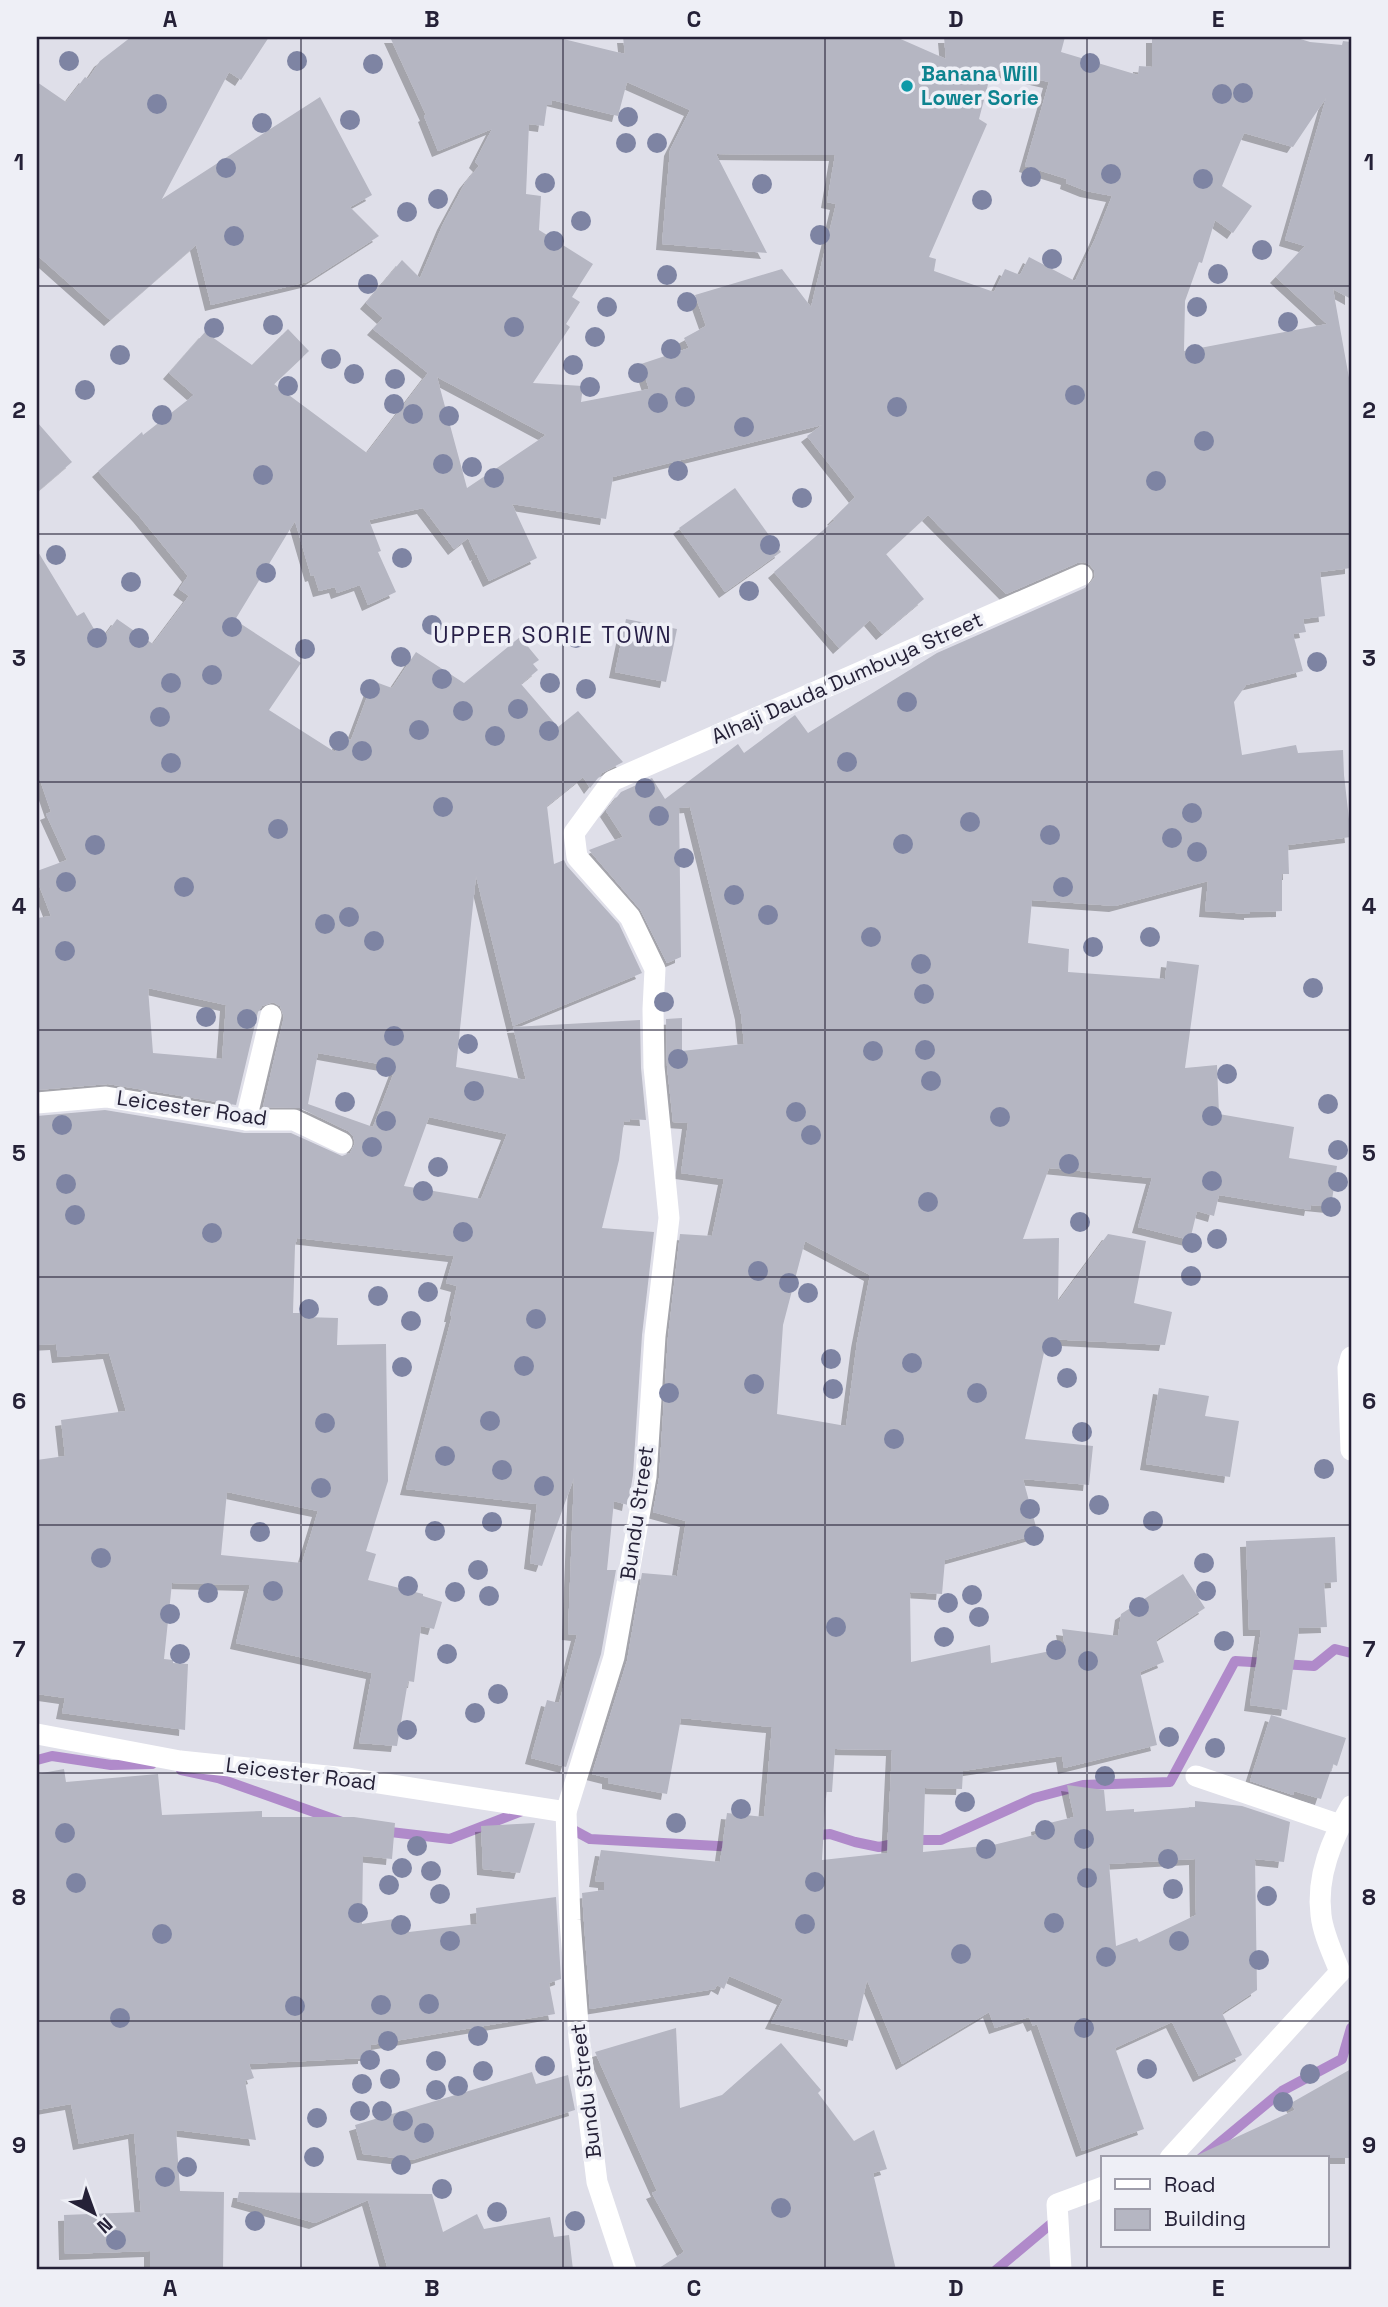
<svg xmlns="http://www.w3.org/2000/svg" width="1388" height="2307" viewBox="0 0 1388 2307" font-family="'Space Grotesk',sans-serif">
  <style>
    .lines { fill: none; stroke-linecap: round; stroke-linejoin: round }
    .stream { stroke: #b08aca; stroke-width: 10 }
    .building { fill: #b5b6c2; fill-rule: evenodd; filter: url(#shadow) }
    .street { stroke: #fff; stroke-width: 21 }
    .tree { fill: #7e84a3 }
    .grid { fill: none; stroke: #252137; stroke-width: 2; stroke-opacity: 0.55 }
    .culture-dot { fill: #0f9aa8; stroke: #eeeff6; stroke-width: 2.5 }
    .labels { text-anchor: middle; stroke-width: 7; stroke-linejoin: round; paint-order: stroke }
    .culture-label { font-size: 21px; font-weight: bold; fill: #0d838f; stroke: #eeeff6; text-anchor: start }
    .street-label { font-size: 21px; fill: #252137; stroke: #eeeff6 }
    .neighbourhood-label { font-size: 23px; letter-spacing: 2px; fill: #271f47; stroke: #eeeff6 }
    .neatline { fill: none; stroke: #252137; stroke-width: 2.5 }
    .grid-label { font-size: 23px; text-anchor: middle; font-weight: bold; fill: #252137 }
  </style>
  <defs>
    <filter id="shadow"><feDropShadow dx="-6" dy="6" stdDeviation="0" flood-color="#0004"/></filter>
  </defs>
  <rect width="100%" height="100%" fill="#dfdfe9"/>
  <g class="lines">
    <g class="stream">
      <polyline points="37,1760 52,1756 111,1765 152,1764"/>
      <polyline points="181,1770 218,1778 342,1822"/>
      <polyline points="566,1826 590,1839 736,1847"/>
      <polyline points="382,1831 450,1839 527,1809"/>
      <polyline points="810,1836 830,1834 855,1842 879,1847 913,1840 941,1840 1034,1798 1083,1785 1170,1782 1235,1661 1314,1666 1335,1649 1351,1653"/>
      <polyline points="1201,2158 1282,2091 1342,2059 1351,2028"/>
      <polyline points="996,2270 1058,2218"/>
    </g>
  </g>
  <g class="building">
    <polygon points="131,37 269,37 241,80 229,72 162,199 320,97 372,195 350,207 379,236 307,282 211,305 196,245 110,320 37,255 37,82 66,102 85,77 88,79 100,61"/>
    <path d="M390,37H555L625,54L623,37H896L946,59L944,37H1065L1061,52L1138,75L1139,66L1152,67V37H1294L1310,42L1342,45L1343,41L1351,42V299L1333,289L1351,389V568L1320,572L1325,616L1303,619L1306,632L1293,634L1303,671L1246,685L1234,702L1242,755L1296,745L1298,753L1343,750L1344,775L1351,837L1288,845L1289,874H1282V911L1250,912V914L1205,911L1208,881L1115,906L1032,900L1028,943L1069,949L1068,972L1165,979L1167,961L1199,965L1185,1068L1217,1065L1219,1114L1294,1127L1289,1158L1337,1166L1331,1207L1311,1205L1310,1210L1219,1195L1214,1216L1197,1211L1190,1240L1138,1227L1152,1178L1049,1168L1023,1239L1059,1238L1058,1302L1108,1234L1146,1241L1134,1303L1172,1312L1165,1345L1047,1339L1025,1439L1093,1446L1089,1485L1023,1479L1038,1534L945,1560L942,1594L910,1592L911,1662L990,1645L991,1663L1065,1648L1062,1629L1118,1636L1121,1614L1183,1574L1205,1608L1156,1640L1164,1662L1140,1672L1157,1745L1064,1768L1062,1756L963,1771L962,1789L925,1788L923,1852L993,1845L1038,1834L1037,1826L1074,1817L1067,1785L1104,1790L1106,1811L1134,1809V1812L1195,1807V1801L1242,1806L1290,1822L1284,1862L1255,1859L1257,1990L1222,2013L1242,2055L1199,2076L1172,2022L1115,2048L1144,2129L1082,2151L1037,2024L1033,2026L1029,2017L995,2028L989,2012L902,2064L867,1980L853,2041L771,2023L783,1999L729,1976L724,1989L717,1985L715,1989L590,2009L582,1893L604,1890V1882L595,1881L601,1850L720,1862L727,1813L764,1817L772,1727L681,1718L667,1794L608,1783V1778L592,1774L627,1661L642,1573L677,1576L686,1521L653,1512L659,1478L668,1337L680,1234L712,1236L724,1179L681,1173L688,1123L673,1122L667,1066L666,1019L682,1018V1051L744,1044L741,1014L690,807L679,808L681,957L667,963L640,909L589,850L623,837L606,811L621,792L652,778L665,799L738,744L744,753L795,715L808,733L937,653L1087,587L1095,577L1094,570L1090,565L1084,562L1077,563L1006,594L928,515L886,554L924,599L882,634L870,620L839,648L774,572L835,520L833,519L855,497L807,436L822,425L613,477L606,519L512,504L537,558L489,581L477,556L478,554L476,555L468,538L454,549L423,508L369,520L381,551L378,552L396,592L368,605L360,585L337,593L335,587L319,591L314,575L311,576L295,521L235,620L301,663L269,710L335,752L341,736L351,740L373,681L392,688L416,652L464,683L520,637L539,660L533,664L538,670L521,684L558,727L578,711L623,762L602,773L590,788L583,777L547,806L554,864L564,860L567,866L619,924L642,973L513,1026L476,876L456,1067L526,1080L513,1027L640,1020L641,1068L646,1120L630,1119L629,1122L624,1121L619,1160L602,1228L654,1232L642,1335L633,1475L628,1505L614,1501L607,1570H616L601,1654L566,1767L531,1758L547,1700L559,1703L577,1635L568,1634L574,1478L542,1566L530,1563L537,1504L406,1489L452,1316H450L457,1286L446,1283L454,1256L297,1238L295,1246L293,1313H304V1317L338,1318L337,1345L386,1344L388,1481L366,1551L376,1554L368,1580L423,1594V1596L442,1602L434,1629L421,1626L414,1682L408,1681L397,1746L359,1743L372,1673L236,1643L250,1585L172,1583L164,1659L173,1660V1663L188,1664L185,1730L62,1713L65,1698L37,1694V1460L65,1456L61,1420L126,1411L109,1353L58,1357L56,1344L37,1345V1116L105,1110L244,1133H291L342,1156L350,1153L355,1143L353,1136L348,1131L300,1108L263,1107L284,1017L280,1006L273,1002L262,1006L258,1012L236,1105L108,1084L37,1090V918L51,916L37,880V871L67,860L46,814L51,812L37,771V550L77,616L84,612L101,641L117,619L153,644L189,596L179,589L188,576L139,516L98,471L142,432L143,435L194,395L169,373L205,332L252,365L288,329L309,351L274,384L367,453L428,373L373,329L383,318L366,303L402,260L420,278L443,224L465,183L479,166L475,162L492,129L438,151L424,116L426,115ZM992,69L1049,82L1025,166L1067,179L1066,183L1086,191L1112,196L1095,239L1075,281L1029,257L1020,275L1005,269L994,292L934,271L936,259L929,257L987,124L979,119ZM627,82L690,110L670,150L662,244L767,253L716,154L835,155L827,202L836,204L811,307L782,269L695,295L706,326L684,338L689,348L641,364L649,389L581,402L583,386L533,383L570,327L566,324L580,302L572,297L593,264L539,230L541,196L526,194L529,124L544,126L547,105H551L552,100L618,116ZM1326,98L1285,240L1305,246L1276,277L1327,324L1184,351L1185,301L1199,262L1202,263L1215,220L1233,233L1252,206L1222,186L1244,133L1293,147ZM437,377L546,435L467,488ZM148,988L226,1005L222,1059L153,1053ZM318,1053L396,1067L373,1127L308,1104ZM429,1117L507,1134L481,1199L404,1186ZM805,1241L870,1275L857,1342L846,1426L777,1414L783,1325ZM227,1492L318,1511L302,1563L221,1555ZM835,1749L892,1750L887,1853L822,1860L826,1792H832ZM1195,1859L1196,1915L1139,1942L1137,1938L1116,1946L1109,1864Z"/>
    <polygon points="37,422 72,462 37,492"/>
    <polygon points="735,488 781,552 725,592 679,528"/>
    <polygon points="626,619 677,629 666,682 615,672"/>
    <polygon points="1159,1388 1209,1396 1205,1416 1239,1421 1230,1477 1146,1464"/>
    <polygon points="1335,1537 1337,1582 1324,1583 1327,1627 1299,1628 1287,1710 1250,1705 1261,1630 1249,1630 1246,1541"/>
    <polygon points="1271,1715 1346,1738 1337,1766 1333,1764 1321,1799 1294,1791 1293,1795 1250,1781"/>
    <polygon points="64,1769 66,1782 158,1774 162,1815 262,1811 262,1817 354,1817 395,1823 392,1859 363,1856 362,1924 407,1917 409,1932 477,1924 476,1908 556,1897 561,1979 549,1983 555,2014 371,2045 371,2055 364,2055 364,2058 249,2064 254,2078 245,2081 256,2140 176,2130 180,2191 224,2192 223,2270 150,2270 150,2251 65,2254 64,2215 141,2212 134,2133 79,2144 71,2104 37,2110 37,1774"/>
    <polygon points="535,1823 520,1873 483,1869 481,1826"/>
    <polygon points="676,2028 680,2108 722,2095 781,2043 821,2090 818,2093 854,2141 874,2130 887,2169 873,2173 896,2270 656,2270 684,2252 652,2193 657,2191 595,2052"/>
    <polygon points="1351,2069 1351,2158 1191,2158 1295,2110 1291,2103"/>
    <polygon points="532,2072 536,2084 568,2075 575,2110 412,2160 363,2154 355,2125"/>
    <polygon points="239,2192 432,2194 443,2232 477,2214 484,2229 550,2217 554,2237 569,2235 573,2270 388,2270 368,2200 315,2223 237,2201"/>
  </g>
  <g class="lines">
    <g class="street">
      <polyline points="37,1103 106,1097 246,1120 294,1120 342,1143"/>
      <polyline points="246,1120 271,1015"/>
      <polyline points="1351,1357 1348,1368 1351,1450"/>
      <polyline points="37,1734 180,1761 347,1778 566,1812"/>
      <polyline points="1196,1776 1340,1825"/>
      <path d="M1340,1972C1333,1954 1323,1934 1321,1915C1316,1876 1332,1839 1351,1806"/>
      <polyline points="1170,2158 1340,1972"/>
      <polyline points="626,2270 597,2182 579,2037 570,1920 566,1812 614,1657 646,1477 655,1336 669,1218 654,1067 653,1009 655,969 630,917 577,857 574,833 612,781 1082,575"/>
      <polyline points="1061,2270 1057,2204 1103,2187"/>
    </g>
  </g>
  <g class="tree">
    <circle cx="69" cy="61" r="10"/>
    <circle cx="297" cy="61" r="10"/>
    <circle cx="1090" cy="63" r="10"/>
    <circle cx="373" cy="64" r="10"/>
    <circle cx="1243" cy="93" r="10"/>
    <circle cx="1222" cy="94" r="10"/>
    <circle cx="157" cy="104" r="10"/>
    <circle cx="628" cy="117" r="10"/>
    <circle cx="350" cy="120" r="10"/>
    <circle cx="262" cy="123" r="10"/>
    <circle cx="626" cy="143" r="10"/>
    <circle cx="657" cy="143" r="10"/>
    <circle cx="226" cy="168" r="10"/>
    <circle cx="1111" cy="174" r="10"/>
    <circle cx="1031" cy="177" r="10"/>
    <circle cx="1203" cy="179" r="10"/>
    <circle cx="545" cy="183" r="10"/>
    <circle cx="762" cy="184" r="10"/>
    <circle cx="438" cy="199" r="10"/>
    <circle cx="982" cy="200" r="10"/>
    <circle cx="407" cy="212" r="10"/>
    <circle cx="581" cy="221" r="10"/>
    <circle cx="820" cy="235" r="10"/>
    <circle cx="234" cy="236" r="10"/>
    <circle cx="554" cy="241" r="10"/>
    <circle cx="1262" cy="250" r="10"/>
    <circle cx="1052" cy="259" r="10"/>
    <circle cx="1218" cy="274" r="10"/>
    <circle cx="667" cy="275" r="10"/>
    <circle cx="368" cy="284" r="10"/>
    <circle cx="687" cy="302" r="10"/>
    <circle cx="607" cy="307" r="10"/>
    <circle cx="1197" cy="307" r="10"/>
    <circle cx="1288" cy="322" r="10"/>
    <circle cx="273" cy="325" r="10"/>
    <circle cx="514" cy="327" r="10"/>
    <circle cx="214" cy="328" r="10"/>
    <circle cx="595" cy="337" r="10"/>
    <circle cx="671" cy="349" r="10"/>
    <circle cx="1195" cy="354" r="10"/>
    <circle cx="120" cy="355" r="10"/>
    <circle cx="331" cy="359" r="10"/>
    <circle cx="573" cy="365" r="10"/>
    <circle cx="638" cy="373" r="10"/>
    <circle cx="354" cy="374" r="10"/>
    <circle cx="395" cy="379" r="10"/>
    <circle cx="288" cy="386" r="10"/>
    <circle cx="590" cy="387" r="10"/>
    <circle cx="85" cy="390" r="10"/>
    <circle cx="1075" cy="395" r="10"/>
    <circle cx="685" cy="397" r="10"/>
    <circle cx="658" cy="403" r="10"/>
    <circle cx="394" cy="404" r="10"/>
    <circle cx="897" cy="407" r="10"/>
    <circle cx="413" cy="414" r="10"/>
    <circle cx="162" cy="415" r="10"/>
    <circle cx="449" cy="416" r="10"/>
    <circle cx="744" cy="427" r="10"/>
    <circle cx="1204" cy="441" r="10"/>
    <circle cx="443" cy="464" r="10"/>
    <circle cx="472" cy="467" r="10"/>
    <circle cx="678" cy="471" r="10"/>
    <circle cx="263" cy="475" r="10"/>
    <circle cx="494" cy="478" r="10"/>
    <circle cx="1156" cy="481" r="10"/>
    <circle cx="802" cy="498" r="10"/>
    <circle cx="770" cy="545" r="10"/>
    <circle cx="56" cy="555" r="10"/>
    <circle cx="402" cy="558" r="10"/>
    <circle cx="266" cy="573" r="10"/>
    <circle cx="131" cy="582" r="10"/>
    <circle cx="749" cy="591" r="10"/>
    <circle cx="432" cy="625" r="10"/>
    <circle cx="232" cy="627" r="10"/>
    <circle cx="97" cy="638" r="10"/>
    <circle cx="139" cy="638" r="10"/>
    <circle cx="576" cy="638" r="10"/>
    <circle cx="305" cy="649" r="10"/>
    <circle cx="401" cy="657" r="10"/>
    <circle cx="1317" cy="662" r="10"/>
    <circle cx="212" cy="675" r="10"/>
    <circle cx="442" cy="679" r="10"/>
    <circle cx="171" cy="683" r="10"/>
    <circle cx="550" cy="683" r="10"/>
    <circle cx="370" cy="689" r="10"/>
    <circle cx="586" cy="689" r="10"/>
    <circle cx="907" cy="702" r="10"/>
    <circle cx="518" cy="709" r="10"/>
    <circle cx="463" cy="711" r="10"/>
    <circle cx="160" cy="717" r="10"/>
    <circle cx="419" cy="730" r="10"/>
    <circle cx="549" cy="731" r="10"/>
    <circle cx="495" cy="736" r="10"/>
    <circle cx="339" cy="741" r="10"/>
    <circle cx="362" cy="751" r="10"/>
    <circle cx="847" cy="762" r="10"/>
    <circle cx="171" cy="763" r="10"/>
    <circle cx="645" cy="788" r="10"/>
    <circle cx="443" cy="807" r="10"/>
    <circle cx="1192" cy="813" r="10"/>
    <circle cx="659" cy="816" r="10"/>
    <circle cx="970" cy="822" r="10"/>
    <circle cx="278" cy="829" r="10"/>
    <circle cx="1050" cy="835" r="10"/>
    <circle cx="1172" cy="838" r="10"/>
    <circle cx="903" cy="844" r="10"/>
    <circle cx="95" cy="845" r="10"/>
    <circle cx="1197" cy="852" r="10"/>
    <circle cx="684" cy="858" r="10"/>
    <circle cx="66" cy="882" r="10"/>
    <circle cx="184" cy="887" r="10"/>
    <circle cx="1063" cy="887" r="10"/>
    <circle cx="734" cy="895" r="10"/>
    <circle cx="768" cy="915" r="10"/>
    <circle cx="349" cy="917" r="10"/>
    <circle cx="325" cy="924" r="10"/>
    <circle cx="871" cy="937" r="10"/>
    <circle cx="1150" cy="937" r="10"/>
    <circle cx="374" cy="941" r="10"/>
    <circle cx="1093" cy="947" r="10"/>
    <circle cx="65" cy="951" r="10"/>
    <circle cx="921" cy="964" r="10"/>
    <circle cx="1313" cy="988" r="10"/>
    <circle cx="924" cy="994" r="10"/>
    <circle cx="664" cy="1002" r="10"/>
    <circle cx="206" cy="1017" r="10"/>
    <circle cx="247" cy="1019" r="10"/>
    <circle cx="394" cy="1036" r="10"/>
    <circle cx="468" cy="1044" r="10"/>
    <circle cx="925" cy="1050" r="10"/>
    <circle cx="873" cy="1051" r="10"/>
    <circle cx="678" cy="1059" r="10"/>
    <circle cx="386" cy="1067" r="10"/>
    <circle cx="1227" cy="1074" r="10"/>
    <circle cx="931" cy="1081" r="10"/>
    <circle cx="474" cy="1091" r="10"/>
    <circle cx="345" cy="1102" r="10"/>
    <circle cx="1328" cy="1104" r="10"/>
    <circle cx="796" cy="1112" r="10"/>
    <circle cx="1212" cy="1116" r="10"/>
    <circle cx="1000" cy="1117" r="10"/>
    <circle cx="386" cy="1121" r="10"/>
    <circle cx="62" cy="1125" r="10"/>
    <circle cx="811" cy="1135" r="10"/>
    <circle cx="372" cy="1147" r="10"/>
    <circle cx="1338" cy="1150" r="10"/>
    <circle cx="1069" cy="1164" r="10"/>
    <circle cx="438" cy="1167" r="10"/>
    <circle cx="1212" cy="1181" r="10"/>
    <circle cx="1338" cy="1182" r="10"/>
    <circle cx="66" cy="1184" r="10"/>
    <circle cx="423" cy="1191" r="10"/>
    <circle cx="928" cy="1202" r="10"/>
    <circle cx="1331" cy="1207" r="10"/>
    <circle cx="75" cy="1215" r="10"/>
    <circle cx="1080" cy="1222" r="10"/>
    <circle cx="463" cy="1232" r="10"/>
    <circle cx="212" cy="1233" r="10"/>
    <circle cx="1217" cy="1239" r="10"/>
    <circle cx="1192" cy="1243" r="10"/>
    <circle cx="758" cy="1271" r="10"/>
    <circle cx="1191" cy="1276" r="10"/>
    <circle cx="789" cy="1283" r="10"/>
    <circle cx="428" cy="1292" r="10"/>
    <circle cx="808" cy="1293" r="10"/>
    <circle cx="378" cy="1296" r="10"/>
    <circle cx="309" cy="1309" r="10"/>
    <circle cx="536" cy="1319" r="10"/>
    <circle cx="411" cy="1321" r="10"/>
    <circle cx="1052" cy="1347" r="10"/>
    <circle cx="831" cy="1359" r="10"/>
    <circle cx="912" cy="1363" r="10"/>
    <circle cx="524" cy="1366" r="10"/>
    <circle cx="402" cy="1367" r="10"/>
    <circle cx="1067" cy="1378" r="10"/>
    <circle cx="754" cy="1384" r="10"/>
    <circle cx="833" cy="1389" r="10"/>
    <circle cx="669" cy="1393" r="10"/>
    <circle cx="977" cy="1393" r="10"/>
    <circle cx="490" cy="1421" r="10"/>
    <circle cx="325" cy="1423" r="10"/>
    <circle cx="1082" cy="1432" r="10"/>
    <circle cx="894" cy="1439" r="10"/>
    <circle cx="445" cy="1456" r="10"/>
    <circle cx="1324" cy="1469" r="10"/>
    <circle cx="502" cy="1470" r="10"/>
    <circle cx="544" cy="1486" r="10"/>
    <circle cx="321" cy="1488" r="10"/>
    <circle cx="1099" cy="1505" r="10"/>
    <circle cx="1030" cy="1509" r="10"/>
    <circle cx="1153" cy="1521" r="10"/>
    <circle cx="492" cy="1522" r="10"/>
    <circle cx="435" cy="1531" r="10"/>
    <circle cx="260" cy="1532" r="10"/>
    <circle cx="1034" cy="1536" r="10"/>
    <circle cx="101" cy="1558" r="10"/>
    <circle cx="1204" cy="1563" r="10"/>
    <circle cx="478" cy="1570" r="10"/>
    <circle cx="408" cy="1586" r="10"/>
    <circle cx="273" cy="1591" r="10"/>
    <circle cx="1206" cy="1591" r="10"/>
    <circle cx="455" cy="1592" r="10"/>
    <circle cx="208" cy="1593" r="10"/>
    <circle cx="972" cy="1595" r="10"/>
    <circle cx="489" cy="1596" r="10"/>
    <circle cx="948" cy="1603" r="10"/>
    <circle cx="1139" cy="1607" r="10"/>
    <circle cx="170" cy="1614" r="10"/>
    <circle cx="979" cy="1617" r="10"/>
    <circle cx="836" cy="1627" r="10"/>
    <circle cx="944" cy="1637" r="10"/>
    <circle cx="1224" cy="1641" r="10"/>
    <circle cx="1056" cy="1650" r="10"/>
    <circle cx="180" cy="1654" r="10"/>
    <circle cx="447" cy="1654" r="10"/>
    <circle cx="1088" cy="1661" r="10"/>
    <circle cx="498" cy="1694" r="10"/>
    <circle cx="475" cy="1713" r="10"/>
    <circle cx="407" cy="1730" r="10"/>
    <circle cx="1169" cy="1737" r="10"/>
    <circle cx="1215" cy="1748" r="10"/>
    <circle cx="1105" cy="1776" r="10"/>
    <circle cx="965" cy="1802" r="10"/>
    <circle cx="741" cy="1809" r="10"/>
    <circle cx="676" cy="1823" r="10"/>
    <circle cx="1045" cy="1830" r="10"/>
    <circle cx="65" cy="1833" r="10"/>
    <circle cx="1084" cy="1839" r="10"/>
    <circle cx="417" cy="1846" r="10"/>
    <circle cx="986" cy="1849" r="10"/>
    <circle cx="1168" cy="1859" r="10"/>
    <circle cx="402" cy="1868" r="10"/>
    <circle cx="431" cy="1871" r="10"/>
    <circle cx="1087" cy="1878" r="10"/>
    <circle cx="815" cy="1882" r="10"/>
    <circle cx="76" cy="1883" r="10"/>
    <circle cx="389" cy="1885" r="10"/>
    <circle cx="1173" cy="1889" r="10"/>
    <circle cx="440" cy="1894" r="10"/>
    <circle cx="1267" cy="1896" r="10"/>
    <circle cx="358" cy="1913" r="10"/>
    <circle cx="1054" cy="1923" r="10"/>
    <circle cx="805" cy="1924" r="10"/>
    <circle cx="401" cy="1925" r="10"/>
    <circle cx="162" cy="1934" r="10"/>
    <circle cx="450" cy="1941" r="10"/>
    <circle cx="1179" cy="1941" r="10"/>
    <circle cx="961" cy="1954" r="10"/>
    <circle cx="1106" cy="1957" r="10"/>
    <circle cx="1259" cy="1960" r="10"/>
    <circle cx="429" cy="2004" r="10"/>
    <circle cx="381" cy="2005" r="10"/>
    <circle cx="295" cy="2006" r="10"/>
    <circle cx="120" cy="2018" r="10"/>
    <circle cx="1084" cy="2028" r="10"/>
    <circle cx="478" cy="2036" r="10"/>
    <circle cx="388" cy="2041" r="10"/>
    <circle cx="370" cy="2060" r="10"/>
    <circle cx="436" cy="2061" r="10"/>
    <circle cx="545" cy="2066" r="10"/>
    <circle cx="1147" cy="2069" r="10"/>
    <circle cx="483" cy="2071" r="10"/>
    <circle cx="1310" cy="2074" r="10"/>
    <circle cx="390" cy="2079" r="10"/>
    <circle cx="362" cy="2084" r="10"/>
    <circle cx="458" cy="2086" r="10"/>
    <circle cx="436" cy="2090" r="10"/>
    <circle cx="1283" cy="2102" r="10"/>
    <circle cx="360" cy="2111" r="10"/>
    <circle cx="382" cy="2111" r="10"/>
    <circle cx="317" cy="2118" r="10"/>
    <circle cx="403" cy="2121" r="10"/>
    <circle cx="424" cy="2133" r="10"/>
    <circle cx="314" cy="2157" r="10"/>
    <circle cx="401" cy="2165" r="10"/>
    <circle cx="187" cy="2167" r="10"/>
    <circle cx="165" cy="2177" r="10"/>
    <circle cx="442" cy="2189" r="10"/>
    <circle cx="781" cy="2208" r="10"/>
    <circle cx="497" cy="2212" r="10"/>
    <circle cx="255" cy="2221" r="10"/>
    <circle cx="575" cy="2221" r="10"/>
    <circle cx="116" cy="2240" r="10"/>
  </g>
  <path class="grid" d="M301,37V2270M563,37V2270M825,37V2270M1087,37V2270M37,286H1351M37,534H1351M37,782H1351M37,1030H1351M37,1277H1351M37,1525H1351M37,1773H1351M37,2021H1351"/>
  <circle class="culture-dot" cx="907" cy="86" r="7"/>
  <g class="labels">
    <g class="culture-label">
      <text x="921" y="81">Banana Will<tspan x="921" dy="24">Lower Sorie</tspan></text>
    </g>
    <g class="street-label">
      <text transform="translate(847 678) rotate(-24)" y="7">Alhaji Dauda Dumbuya Street</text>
      <text transform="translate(192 1108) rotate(8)" y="7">Leicester Road</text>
      <text transform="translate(637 1513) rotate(-82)" y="7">Bundu Street</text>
      <text transform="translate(301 1774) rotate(7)" y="7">Leicester Road</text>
      <text transform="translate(586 2091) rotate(-97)" y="7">Bundu Street</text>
    </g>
    <g class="neighbourhood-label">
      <text x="553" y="643">UPPER SORIE TOWN</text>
    </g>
  </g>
  <rect width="1388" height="2307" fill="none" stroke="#eeeff6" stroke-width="77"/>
  <rect x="1101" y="2156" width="228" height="91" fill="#eeeff6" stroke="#9e9daa" stroke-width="2"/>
  <rect x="1115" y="2179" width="35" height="10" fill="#ffffff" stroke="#9e9daa" stroke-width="2"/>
  <text x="1164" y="2192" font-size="21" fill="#252137">Road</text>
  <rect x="1115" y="2209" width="35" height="21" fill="#b5b6c2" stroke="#9e9daa" stroke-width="2"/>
  <text x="1164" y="2226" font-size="21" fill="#252137">Building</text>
  <g transform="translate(94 2213) rotate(139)" stroke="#eeeff6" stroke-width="5" paint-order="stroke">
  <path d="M0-5L12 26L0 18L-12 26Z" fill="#252137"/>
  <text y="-10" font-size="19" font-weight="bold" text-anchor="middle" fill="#252137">N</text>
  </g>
  <rect x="38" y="38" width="1312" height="2230" class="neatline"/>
  <g class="grid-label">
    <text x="170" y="27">A</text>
    <text x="432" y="27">B</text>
    <text x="694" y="27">C</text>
    <text x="956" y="27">D</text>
    <text x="1218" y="27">E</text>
    <text x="19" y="170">1</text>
    <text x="1369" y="170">1</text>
    <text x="19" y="418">2</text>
    <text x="1369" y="418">2</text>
    <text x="19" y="666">3</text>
    <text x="1369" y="666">3</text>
    <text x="19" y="914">4</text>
    <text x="1369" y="914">4</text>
    <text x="19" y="1161">5</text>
    <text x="1369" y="1161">5</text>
    <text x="19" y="1409">6</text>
    <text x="1369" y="1409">6</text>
    <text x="19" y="1657">7</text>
    <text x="1369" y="1657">7</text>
    <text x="19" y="1905">8</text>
    <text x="1369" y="1905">8</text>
    <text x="19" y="2153">9</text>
    <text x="1369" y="2153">9</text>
    <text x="170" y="2296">A</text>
    <text x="432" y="2296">B</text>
    <text x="694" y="2296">C</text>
    <text x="956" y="2296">D</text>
    <text x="1218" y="2296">E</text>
  </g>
</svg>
